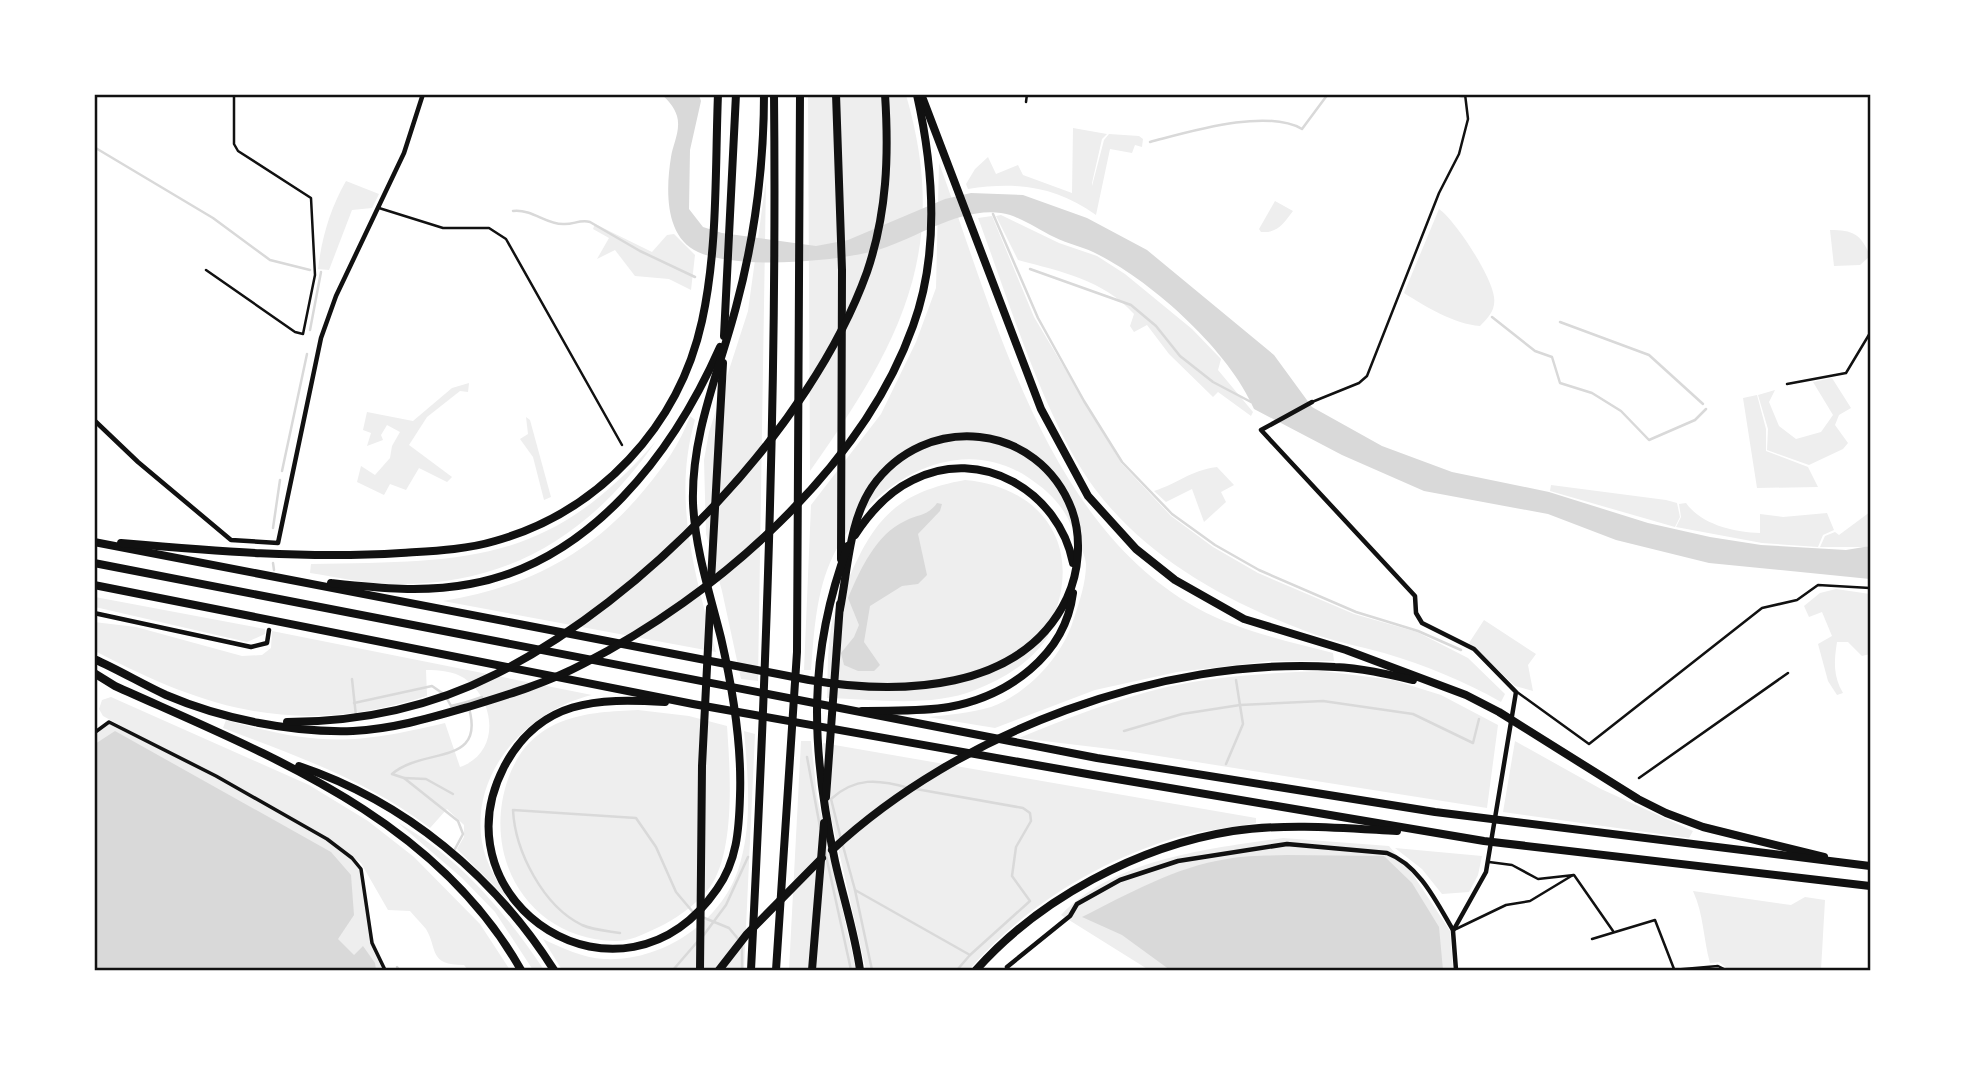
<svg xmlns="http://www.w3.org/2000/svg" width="1965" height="1065" viewBox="0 0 1965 1065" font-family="Cabin,sans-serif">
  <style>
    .green { fill: #eee }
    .water { fill: #d9d9d9 }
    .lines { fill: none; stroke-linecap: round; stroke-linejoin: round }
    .stream { stroke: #d9d9d9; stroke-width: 2.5 }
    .service { stroke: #111; stroke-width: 2.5 }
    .pedestrian { stroke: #111; stroke-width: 3.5 }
    .minor { stroke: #111; stroke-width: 4.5 }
    .motorway { stroke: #111; stroke-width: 8 }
    .neatline { fill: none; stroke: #111; stroke-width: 2.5 }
  </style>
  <rect width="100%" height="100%" fill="#fff"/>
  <g class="green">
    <path d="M808,95H906C952,252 898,346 810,471Z"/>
    <path d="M1073,128L1107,134L1102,139L1092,183V186L1104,140L1109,134L1139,136L1143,139L1142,147L1135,145L1132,153L1110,149L1096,215C1057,187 1018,181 968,189L966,184L975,169L988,157L996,174L1018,165L1023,175L1072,193Z"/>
    <path d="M939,163C995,315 1045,524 1197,608C1239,631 1288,641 1333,653L1334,661H1271L1177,672L1095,690L995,728L928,717C948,715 971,713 991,707C1027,694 1062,657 1073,621C1079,603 1086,583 1086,564C1085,552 1075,536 1071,525C1062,504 1047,490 1029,478C955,428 867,486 833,556C816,591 814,632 811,670H804L811,505L881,414L916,342L936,288Z"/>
    <polygon points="766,180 758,681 741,679 722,591 706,534 704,460 709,432 748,311"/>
    <path d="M346,181L379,194L372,208L352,210L329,270L318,269C322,237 330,209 346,181Z"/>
    <path d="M1275,201L1293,211C1283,224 1278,233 1261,232L1259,229Z"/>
    <path d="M1439,209C1456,221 1492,277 1494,297C1496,310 1488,318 1480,326C1454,324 1426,307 1404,293Z"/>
    <path d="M1001,215L1059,243L1097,256L1125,274L1192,329L1221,359L1218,370L1253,412L1251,416L1218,392L1213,397L1169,354L1147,325L1134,332L1130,326L1134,314C1102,279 1062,272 1018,260L996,216Z"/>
    <path d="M992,216L1034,317L1121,463L1171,516L1213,547L1258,573L1354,614L1417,632L1468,658L1505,694L1501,702C1464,681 1425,665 1384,653C1359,646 1332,641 1308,632C1227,602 1148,559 1095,489C1044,420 1009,300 978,218Z"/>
    <polygon points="595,224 652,252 667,235 674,234 695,255 691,290 669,279 635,276 615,250 597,259 609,238 593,229"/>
    <path d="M1830,230C1853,230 1861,234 1870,256L1860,265L1834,266Z"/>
    <polygon points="1832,378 1851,408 1839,415 1835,425 1848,443 1843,449 1809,465 1767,450 1768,429 1758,395 1775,390 1769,402 1779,426 1796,439 1821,432 1833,415 1813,382"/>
    <polygon points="469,383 468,392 460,391 427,417 409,445 452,477 447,482 419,468 406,490 390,484 384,495 357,482 361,466 375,475 390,458 392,446 400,432 387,425 381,435 383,440 367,446 371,433 363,430 367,412 413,421 452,388"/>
    <polygon points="1757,395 1766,429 1766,451 1808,467 1818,487 1757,488 1743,398"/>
    <path d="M690,416L695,420C672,499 695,576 716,652L443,601C525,588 592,554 645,489C664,466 680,444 690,416Z"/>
    <polygon points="526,417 530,420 551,497 544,500 533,457 520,439 528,434"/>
    <path d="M656,441C591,535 507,587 390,584C363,583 336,577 310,573L311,564C465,561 548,566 656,441Z"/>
    <path d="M1217,467L1234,485L1221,492L1226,502L1204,522L1192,489L1166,502L1154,491C1179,483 1189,471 1217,467Z"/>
    <path d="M965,480C1035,486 1079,537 1057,607C1054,617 1052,629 1047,638C1030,663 1003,679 975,690C931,708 873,699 827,698C828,672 827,643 833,617C836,604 844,590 849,578C875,517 899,492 965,480Z"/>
    <polygon points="1551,485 1666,500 1677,503 1680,517 1675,527 1550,491"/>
    <path d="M1686,503C1702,525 1734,532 1760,533V514L1783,517L1827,513L1834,530L1823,535L1818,547L1762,543L1676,527L1681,517L1679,504Z"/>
    <polygon points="1870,512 1870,544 1866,547 1820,547 1825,536 1835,532 1839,535"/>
    <path d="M1836,589L1870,594V654L1862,656L1848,642H1837C1834,661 1833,676 1843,693L1837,695L1828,681L1818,644L1832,636L1822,612L1809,617L1804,606L1820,593Z"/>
    <polygon points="95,597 265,629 265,634 247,642 95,607"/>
    <polygon points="1484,620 1536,654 1528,665 1533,691 1515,686 1469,643"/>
    <path d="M94,622L136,627L242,656L262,655L271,648L272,631L592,695C528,710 470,772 482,842C485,863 499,884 509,901L457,849L464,837V825L447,809L430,828C369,781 294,755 223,728L226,720C318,746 353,745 445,723L460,767C501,753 496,700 464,678C453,671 439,670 426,670L427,696C299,737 209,711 95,651Z"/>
    <path d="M1322,671L1393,680L1441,695L1498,725L1487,808L1127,751L1019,738C1068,718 1116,699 1167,687C1217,676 1271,673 1322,671Z"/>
    <path d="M111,697L309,785L368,821L414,857L480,924L510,970H468L464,965C428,965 438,949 426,929C421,923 415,917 410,911L388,910L361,863L354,858L361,868L374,942L387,970H95L94,731L109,721L145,739L103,716L99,709L102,700Z"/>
    <path d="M638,710L689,716L727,726C730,769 736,850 710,887C698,903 681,915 665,924C650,931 631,942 615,941C528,939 481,857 508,779C530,718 581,712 638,710Z"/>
    <path d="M744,731L755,734L744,970H562L543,939C562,948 583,958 604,959C660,962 720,924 738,870C753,826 748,776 744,731Z"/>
    <polygon points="801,741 811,741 817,796 856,970 789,970"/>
    <polygon points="1515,741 1601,789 1693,831 1689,838 1503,812"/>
    <path d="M823,743L1256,818V823C1231,828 1203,830 1178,837C1098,861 1023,907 969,970H866L829,808Z"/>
    <path d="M397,822C459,857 505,912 544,970H533L495,912L462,878Z"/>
    <path d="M1283,838L1389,846L1412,873L1450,931L1453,970H1149L1061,915C1116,858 1209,849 1283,838Z"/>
    <polygon points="1395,848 1482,856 1478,875 1469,892 1442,894 1422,869"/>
    <path d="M1693,891L1791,905L1805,897L1825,900L1821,970H1729L1719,962L1710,963C1703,938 1704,915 1693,891Z"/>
  </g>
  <g class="water">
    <path d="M662,95H699L701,101L690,150L689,209L703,227L722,233L816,246L848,240L945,199L971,193L1023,195L1087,218L1147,250L1274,355L1312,407L1382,446L1452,472L1549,492L1648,523L1710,537L1761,545L1846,550L1870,546V579L1709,563L1616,540L1548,514L1424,491L1342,455L1254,409C1230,352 1154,283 1099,255C1085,247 1068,244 1054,237C1039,230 1018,215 1001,213C961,207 918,237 881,249C839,262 738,270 698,252C664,237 666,188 671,157C673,144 681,130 677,116C674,107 669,101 662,95Z"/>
    <path d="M937,503L942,504L940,511L918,534L927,575L918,584L902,586L870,606L864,642L880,665L874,671H858L844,665L841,653L854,637L859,625L848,598C860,570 876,534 905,521C918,514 928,516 937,503Z"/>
    <polygon points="115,731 331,852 351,875 354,915 338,939 354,955 363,946 375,963 376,970 95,970 95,744"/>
    <path d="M1287,855L1384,856L1412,883L1439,927L1443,970H1170L1122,935L1082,917C1128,894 1175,867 1227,859C1246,855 1267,856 1287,855Z"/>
  </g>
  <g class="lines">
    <g class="stream">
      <polyline points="1454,94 1463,97"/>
      <path d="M1150,142C1189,132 1266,108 1302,129L1328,94"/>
      <polyline points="94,147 213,218 270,260 310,270"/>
      <path d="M513,211C533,209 545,224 563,224C573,225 580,219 590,222L640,251L695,277"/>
      <polyline points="993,214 1038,318 1084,401 1122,462 1172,514 1215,545 1259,570 1356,612 1418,631 1461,650"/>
      <polyline points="1030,269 1131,305 1156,326 1180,356 1213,382 1251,402"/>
      <polyline points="1492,317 1535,351 1552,357 1560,383 1592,393 1621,411 1649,440 1695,420 1706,409"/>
      <polyline points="1560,322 1649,355 1703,404"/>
      <polyline points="310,330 321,272"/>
      <polyline points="282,471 307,354"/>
      <polyline points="273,528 280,480"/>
      <polyline points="273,563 274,570"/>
      <polyline points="352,679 356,716"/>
      <polyline points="354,703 432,686 445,695 451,706 467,702"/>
      <polyline points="1124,731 1182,714 1240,705 1323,701 1413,714 1473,743 1479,719"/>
      <polyline points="807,757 820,827"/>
      <polyline points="1226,764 1243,724 1236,680"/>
      <path d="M404,778L392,774C424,746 490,768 467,702L482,697"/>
      <polyline points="453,794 426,779 404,778 458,821 463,834 455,849"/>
      <path d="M841,839L831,799C855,777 878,779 909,788"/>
      <polyline points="843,846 855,890"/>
      <polyline points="825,851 851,970"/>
      <polyline points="702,917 729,928 739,940"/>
      <path d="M620,933C608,931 593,930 582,925C543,906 515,851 513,810L636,818L656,847L676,892L692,911"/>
      <polyline points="703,936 726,905 748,857"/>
      <polyline points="742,946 742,970"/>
      <polyline points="397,967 399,970"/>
      <polyline points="673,970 698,941"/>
      <polyline points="872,970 855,890 970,955 1030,901 1012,876 1016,847 1031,821 1030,813 1023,808 916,789"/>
      <polyline points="957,970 970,955"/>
    </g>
    <g class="service">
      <polyline points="1026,102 1027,94"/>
      <polyline points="379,208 443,228 489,228 506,239 622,445"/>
      <polyline points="206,270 295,332 303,334 315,275 311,198 238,151 234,144 234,94"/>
      <polyline points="1787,384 1846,373 1870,333"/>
      <polyline points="1312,402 1359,383 1367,376 1439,193 1459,154 1468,119 1465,94"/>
      <polyline points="1517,692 1589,744 1762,608 1797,600 1818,585 1870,588"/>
      <polyline points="1639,778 1788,673"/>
      <polyline points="1489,862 1512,865 1538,879 1574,875 1613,931"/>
      <polyline points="1456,929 1506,905 1530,901 1573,875"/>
      <polyline points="1592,939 1655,920 1674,969"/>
      <polyline points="1672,970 1718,966 1726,970"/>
    </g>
    <polyline class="pedestrian" points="94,733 109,722 216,776 327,839 352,858 361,869 372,943 385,970"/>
    <g class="minor">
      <polyline points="1312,402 1261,430 1415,596 1416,613 1422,623 1474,649 1516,692 1486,872 1453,931 1456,970"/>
      <polyline points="94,420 138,462 231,540 278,543 321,338 336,296 404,153 423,94"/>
      <polyline points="94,613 251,647 267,643 269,630"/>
      <path d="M1007,967L1070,916L1077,904L1120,880L1178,861L1287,844L1387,853C1419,865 1436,901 1453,930"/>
    </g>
    <g class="motorway">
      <polyline points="836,94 842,270 841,559"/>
      <polyline points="921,94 1041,409 1088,496 1136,549 1175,580 1244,619 1346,650 1466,695 1499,712 1638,799 1666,813 1703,827 1824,857"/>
      <polyline points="724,336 736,94"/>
      <path d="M855,535C870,512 888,492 913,480C981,445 1059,492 1073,563"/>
      <path d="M94,542L809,680C898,695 1022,693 1067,598C1079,572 1082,538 1072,510C1039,422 925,411 872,487C849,521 848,569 840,609"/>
      <path d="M121,543C214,551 307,559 401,553C432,551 465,550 495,541C599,512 679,426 702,321C718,248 715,170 718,94"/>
      <path d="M848,546C807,654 811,750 835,861C843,897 855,934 860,970"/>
      <polyline points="94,563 1097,758 1435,812 1870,866"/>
      <polyline points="711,581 723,363"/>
      <path d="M331,583C378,588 423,593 470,584C591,562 673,453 720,347"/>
      <polyline points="94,585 693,704 1093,775 1484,841 1870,886"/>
      <path d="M94,659C119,670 142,684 166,695C222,719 292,733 353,731C393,729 430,718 468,707C507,695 547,683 583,664C715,597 862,469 913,326C940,252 934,171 917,95"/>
      <path d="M94,673L115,686C268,755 435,817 521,970"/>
      <path d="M665,702C597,698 540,699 504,767C434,903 622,1026 717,889C737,861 739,830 740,796C742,743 733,690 721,638C710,594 695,549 693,503C691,434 719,372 736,307C754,240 764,164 764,94"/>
      <path d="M862,711C891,710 921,712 949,707C1008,696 1065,656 1073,593"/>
      <path d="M287,722C360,722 431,707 496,674C644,600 811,428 867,272C887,213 889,156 885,94"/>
      <path d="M299,766C406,802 494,876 554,970"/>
      <polyline points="826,797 840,604"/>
      <path d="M832,850C959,732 1161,656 1335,667C1361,668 1387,674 1413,680"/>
      <polyline points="700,970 702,766 710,608"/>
      <polyline points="719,970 747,934 822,858"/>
      <path d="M751,970C766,679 777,387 774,94"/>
      <polyline points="776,970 797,652 800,94"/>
      <polyline points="812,970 824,823"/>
      <path d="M976,970C1039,899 1138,846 1233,831C1287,823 1343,828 1397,831"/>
    </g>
  </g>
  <rect width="1965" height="1065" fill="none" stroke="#ffffff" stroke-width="192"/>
  <rect x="96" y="96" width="1773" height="873" class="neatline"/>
</svg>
